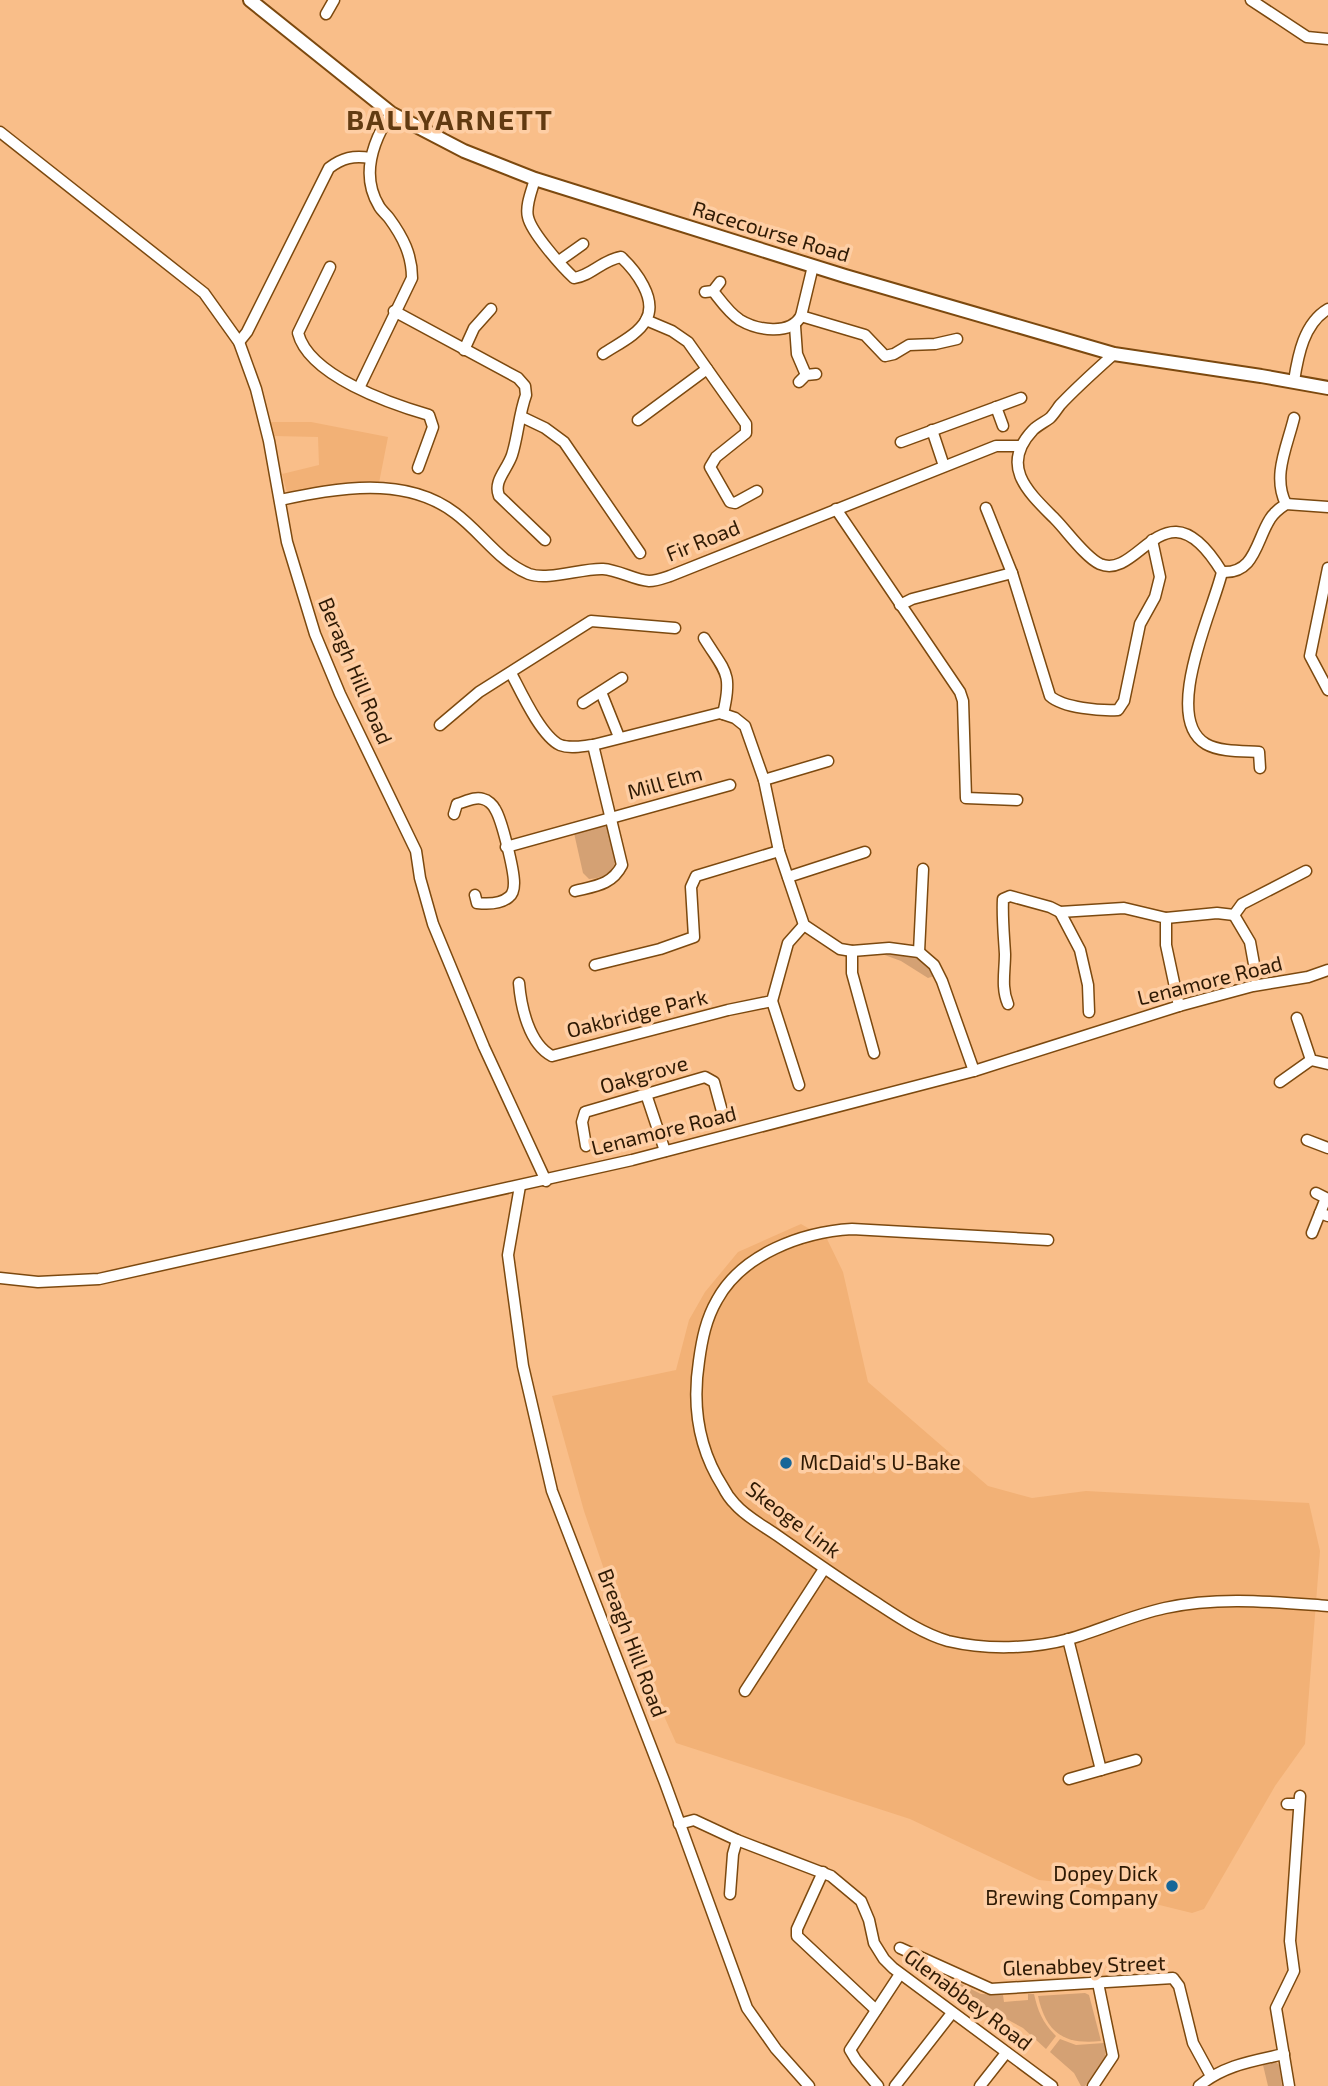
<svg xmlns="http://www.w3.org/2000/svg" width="1328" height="2086" viewBox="0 0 1328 2086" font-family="'Exo 2',sans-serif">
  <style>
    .built { fill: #f2b176 }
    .green { fill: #d4a174 }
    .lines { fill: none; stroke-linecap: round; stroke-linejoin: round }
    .minor-casing { stroke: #7c490f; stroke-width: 13 }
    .tertiary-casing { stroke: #7c490f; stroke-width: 16 }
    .minor { stroke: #fff; stroke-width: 10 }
    .tertiary { stroke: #fff; stroke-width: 12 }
    .poi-dot { fill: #176698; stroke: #fecea4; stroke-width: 2.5 }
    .labels { text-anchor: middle; stroke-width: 7; stroke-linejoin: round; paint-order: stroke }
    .street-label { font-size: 21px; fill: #2f1a04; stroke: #fecea4 }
    .poi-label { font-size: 21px; fill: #2f1a04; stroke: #fecea4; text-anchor: start }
    .district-label { font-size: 28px; font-weight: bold; letter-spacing: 2px; fill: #623b12; stroke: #fecea4 }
  </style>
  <rect width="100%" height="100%" fill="#f9be89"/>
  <g class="built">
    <polygon points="270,422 311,422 388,437 378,488 288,496 282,474 319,465 318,437 274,436"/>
    <polygon points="801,1224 827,1239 843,1272 868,1382 988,1486 1032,1498 1086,1491 1309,1503 1320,1551 1305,1744 1275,1786 1204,1909 1192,1913 1070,1883 1039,1880 910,1819 676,1743 621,1619 584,1511 552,1396 676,1370 689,1320 705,1292 738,1252"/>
  </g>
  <g class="green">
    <path d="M600,825L606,826C621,848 622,878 589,879L583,873L574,833Z"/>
    <path d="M884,952C906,954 922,954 934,976L928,978L901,961L882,954Z"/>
    <path d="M953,1980L981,1994L1003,1995L1004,2002L1028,2000V1994H1034C1038,2012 1043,2023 1056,2036L1046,2049L1023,2028L988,2009Z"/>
    <path d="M1085,1993L1089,1995L1101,2041C1064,2045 1046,2033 1038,1996Z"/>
    <polygon points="1060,2039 1076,2045 1104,2043 1106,2058 1085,2086 1081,2086 1074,2073 1050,2052"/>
    <polygon points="1276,2062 1279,2065 1282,2086 1268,2086 1263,2065"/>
  </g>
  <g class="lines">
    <defs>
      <g id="minor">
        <polyline points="1251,0 1307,37 1328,39"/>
        <polyline points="326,14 334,0"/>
        <polyline points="0,132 204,293 239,342 256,389 269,441 287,542 315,634 340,694 416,851 420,878 433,924 484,1047 546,1181"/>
        <path d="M535,179C532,190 525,206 528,217C531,232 562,267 574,278C591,276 602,260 621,257C635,270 658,299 646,320C638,335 616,345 603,354"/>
        <polyline points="559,261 583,244"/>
        <path d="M330,267L298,333C309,376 391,404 429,415L433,427L418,468"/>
        <path d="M713,291C721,301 729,313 740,320C757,330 790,336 801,316L813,266"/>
        <polyline points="705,292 713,291 720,282"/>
        <path d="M394,311L518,378L525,386L526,395C519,414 518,436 512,455C507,470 493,481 499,496L545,540"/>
        <polyline points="801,316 865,335 885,356 894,354 909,345 935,344 957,339"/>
        <polyline points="646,320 672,331 688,342 746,424 746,433 716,457 710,467 730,502 735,503 757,491"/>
        <polyline points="795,326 797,354 806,375"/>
        <path d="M239,342L247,332L329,168C342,158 354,155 370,158"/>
        <polyline points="464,350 474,328 491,309"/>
        <path d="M1114,354C1096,370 1077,387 1060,405C1057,409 1054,414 1050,418C1045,422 1038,425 1033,430C999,466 1028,492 1055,519C1067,531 1085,557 1100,564C1140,581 1165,478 1222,572C1214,608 1161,718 1206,744C1220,752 1243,751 1259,752L1260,768"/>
        <path d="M1294,381C1298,355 1304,323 1328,309"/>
        <polyline points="799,382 806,375 816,374"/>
        <path d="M359,388L412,278C412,255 403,237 389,218C386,214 381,210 379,206C360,175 373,141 391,113"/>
        <polyline points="996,407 1003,426"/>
        <polyline points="522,417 545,428 564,442 640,553"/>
        <polyline points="638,420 707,369"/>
        <polyline points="932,430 944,466"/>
        <polyline points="901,442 1021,398"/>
        <path d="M280,500C337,488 405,475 455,513C481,532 499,562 529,574C548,581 582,568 603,569C619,570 634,580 649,581C656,581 664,578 670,576L996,446H1021"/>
        <path d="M1286,504C1272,476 1287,447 1294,418"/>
        <path d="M986,508L1012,573L1050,696C1063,708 1101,711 1118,710L1124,701L1140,624L1155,597L1160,577L1152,540"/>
        <polyline points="836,509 960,692 963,701 966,798 1017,800"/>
        <polyline points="1328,568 1310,656 1328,690"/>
        <path d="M1222,572C1255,574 1256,541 1270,519C1274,512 1280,508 1286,504L1328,507"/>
        <polyline points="900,605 912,599 1012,573"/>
        <path d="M704,638C725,672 733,672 723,714"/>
        <path d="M511,673C521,692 541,736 560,745C570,749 582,746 593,745L720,713L735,718L745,726L764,780L779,851L804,925L840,949L852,951L889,948L919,952L934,965L942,981L974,1071"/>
        <polyline points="601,692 619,737"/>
        <polyline points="583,703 622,678"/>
        <polyline points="440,725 479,692 591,621 675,628"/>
        <polyline points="764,780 828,761"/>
        <path d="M454,814L457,804C465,802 475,796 483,799C488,800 493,805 495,809C502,820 514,870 514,883C514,888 513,894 509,897C501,904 486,904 477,903L475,895"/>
        <polyline points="506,847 730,785"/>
        <polyline points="788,877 865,852"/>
        <path d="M575,891C595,886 612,885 622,865L593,745"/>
        <polyline points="1060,912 1080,950 1088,985 1089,1012"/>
        <polyline points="1234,915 1250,942 1254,964"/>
        <polyline points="1166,918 1217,913 1234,915 1242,904 1306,871"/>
        <polyline points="852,951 852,973 874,1053"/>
        <polyline points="919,952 923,869"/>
        <polyline points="595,965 660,949 694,937 691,887 696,876 779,851"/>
        <path d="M519,983C521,1007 529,1044 552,1056L728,1010L772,1001L788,943L804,925"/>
        <polyline points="772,1001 799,1085"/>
        <path d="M1008,1004C1001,988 1005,971 1005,954C1004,936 1002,917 1003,899L1010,896L1050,907L1060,912L1124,908L1166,918V945L1179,1006"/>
        <polyline points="1297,1018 1311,1060 1328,1064"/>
        <polyline points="1280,1082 1311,1060"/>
        <polyline points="646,1094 665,1151"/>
        <polyline points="1307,1140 1328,1148"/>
        <polyline points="586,1146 582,1122 585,1112 705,1077 714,1082 723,1115"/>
        <polyline points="520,1186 508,1255 523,1366 552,1491 665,1783 747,2008 776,2049 809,2086"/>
        <polyline points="1316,1193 1326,1198 1320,1213 1328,1216"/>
        <polyline points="1312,1233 1320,1213"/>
        <path d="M1048,1240L852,1229C802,1232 742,1254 717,1300C706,1319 702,1339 699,1361C692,1406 698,1448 723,1487C726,1493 731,1500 735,1504C746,1517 764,1526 778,1536C808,1557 838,1578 869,1598C894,1614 920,1633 948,1641C986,1650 1032,1649 1069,1639C1101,1630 1132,1615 1165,1608C1218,1596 1274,1602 1328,1606"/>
        <polyline points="0,1278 38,1282 99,1279 632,1160 974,1071 1179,1006 1253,986 1308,977 1328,970"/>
        <polyline points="1068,1639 1101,1770"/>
        <polyline points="745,1691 824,1569"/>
        <polyline points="1069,1779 1136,1760"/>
        <polyline points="1287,1804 1299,1804"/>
        <polyline points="679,1824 694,1820 737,1840 831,1876 861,1901 869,1920 874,1943 884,1959 893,1968 1052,2086"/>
        <polyline points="823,1872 797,1929 797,1936 876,2010"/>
        <polyline points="730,1894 733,1854 737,1840"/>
        <polyline points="900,1948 991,1989 1173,1978 1179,1986 1193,2043 1211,2076"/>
        <polyline points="878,2086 856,2060 850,2050 900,1974"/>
        <polyline points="895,2086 952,2013"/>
        <polyline points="980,2086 1006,2053"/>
        <polyline points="1093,2086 1113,2056 1098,1983"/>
        <path d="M1199,2086C1224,2065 1253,2061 1284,2054"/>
        <polyline points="1289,2086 1276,2008 1294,1971 1290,1941 1300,1796"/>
      </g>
      <polyline id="tertiary" points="250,0 391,113 464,151 535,179 845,276 1114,354 1261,376 1328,388"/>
    </defs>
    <use href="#minor" class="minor-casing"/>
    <use href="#tertiary" class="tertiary-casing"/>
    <use href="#minor" class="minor"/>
    <use href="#tertiary" class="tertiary"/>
  </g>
  <g class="poi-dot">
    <circle cx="786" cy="1463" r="7"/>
    <circle cx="1172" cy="1886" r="7"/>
  </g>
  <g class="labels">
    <g class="street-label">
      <text transform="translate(771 232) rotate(17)" y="7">Racecourse Road</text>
      <text transform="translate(703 541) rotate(-22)" y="7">Fir Road</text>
      <text transform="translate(355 671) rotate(67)" y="7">Beragh Hill Road</text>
      <text transform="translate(665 783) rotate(-15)" y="7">Mill Elm</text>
      <text transform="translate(1210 981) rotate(-14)" y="7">Lenamore Road</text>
      <text transform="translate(637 1014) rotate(-14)" y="7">Oakbridge Park</text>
      <text transform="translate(644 1075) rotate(-16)" y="7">Oakgrove</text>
      <text transform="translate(664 1131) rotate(-14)" y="7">Lenamore Road</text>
      <text transform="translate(793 1520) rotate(37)" y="7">Skeoge Link</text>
      <text transform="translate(632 1643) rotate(69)" y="7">Breagh Hill Road</text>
      <text transform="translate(1084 1966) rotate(-2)" y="7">Glenabbey Street</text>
      <text transform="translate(968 2000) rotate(37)" y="7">Glenabbey Road</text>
    </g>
    <g class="poi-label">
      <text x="800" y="1470">McDaid's U-Bake</text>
      <text x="1158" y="1881" text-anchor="end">Dopey Dick<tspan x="1158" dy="24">Brewing Company</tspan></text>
    </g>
    <g class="district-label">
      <text x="450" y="130">BALLYARNETT</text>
    </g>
  </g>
</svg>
